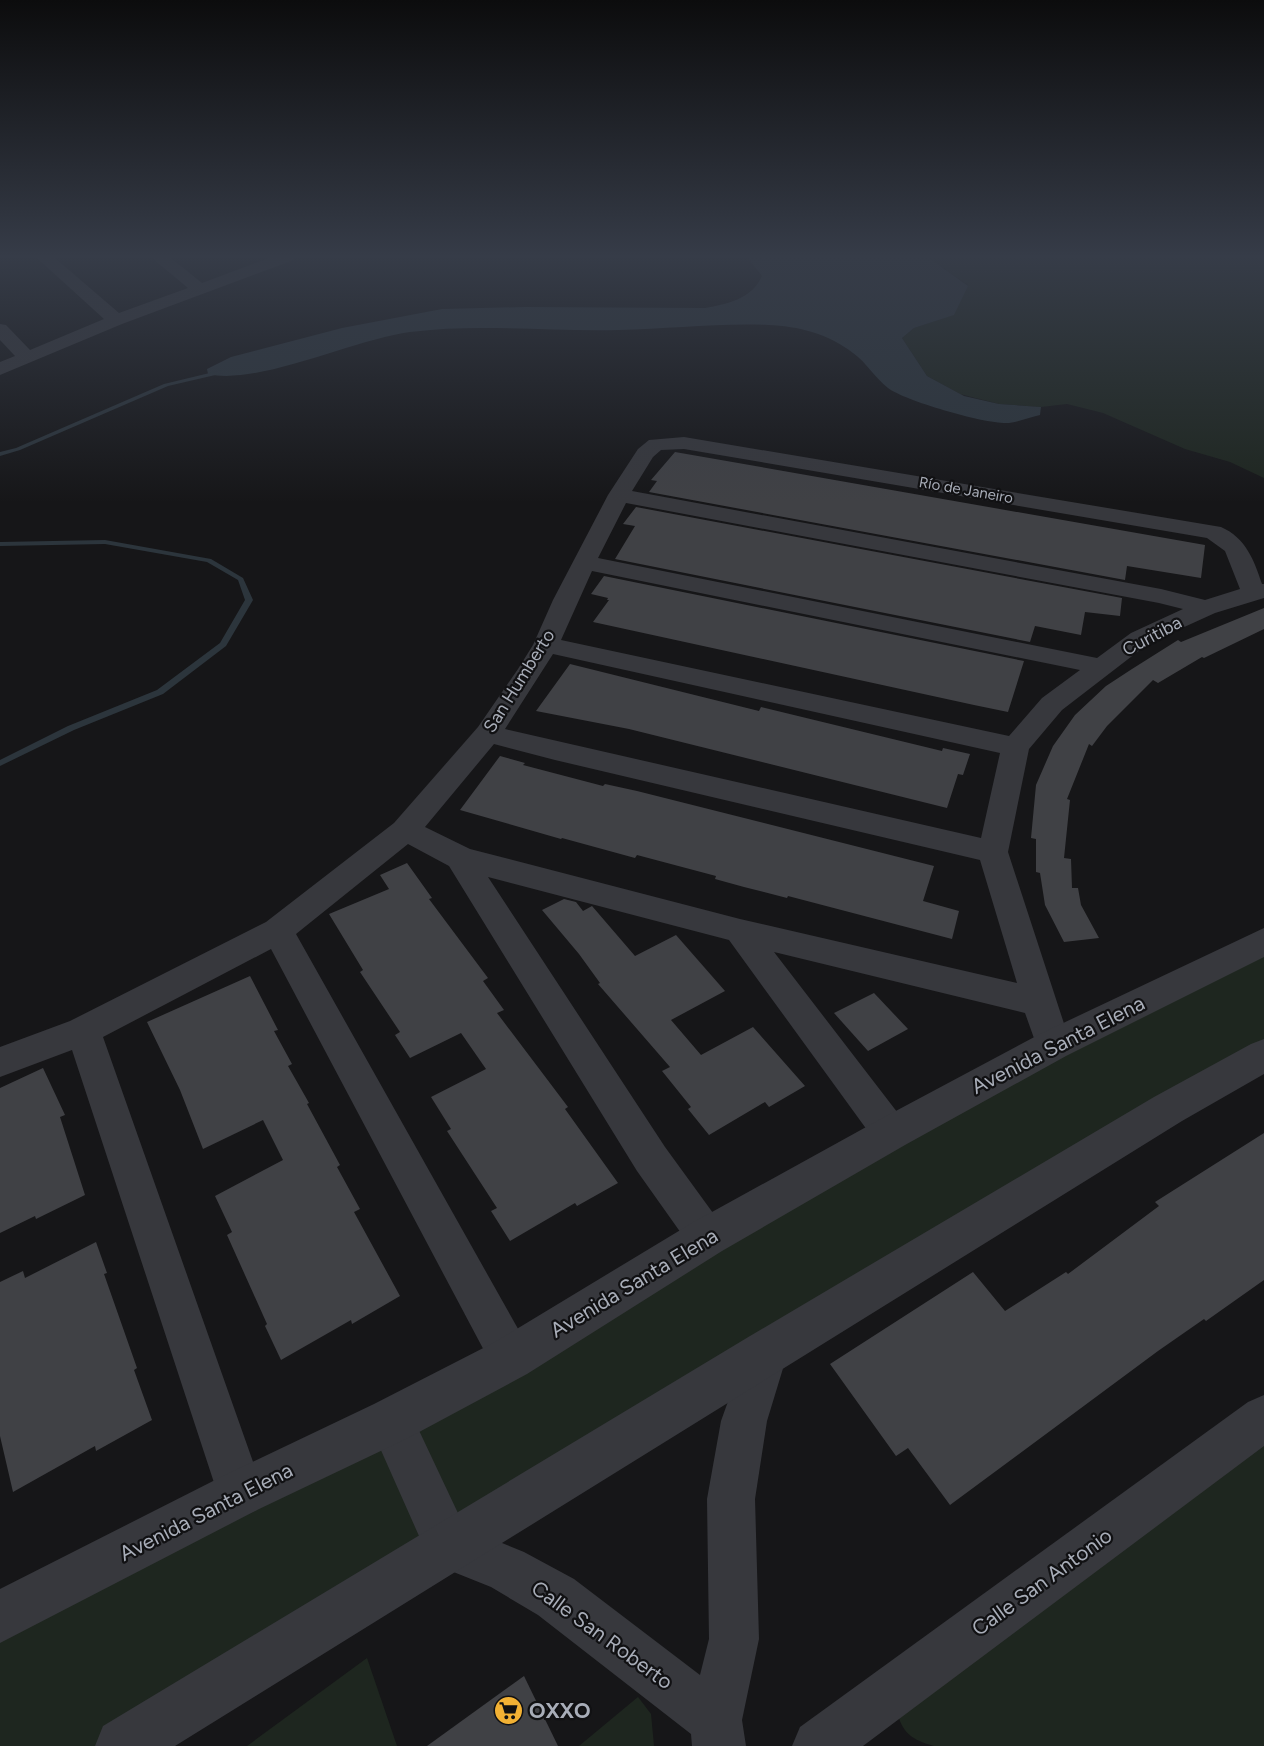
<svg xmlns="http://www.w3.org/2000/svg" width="1264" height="1746" viewBox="0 0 1264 1746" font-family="Figtree,sans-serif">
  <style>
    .green { fill: #1e261f }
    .water { fill: #2c353c }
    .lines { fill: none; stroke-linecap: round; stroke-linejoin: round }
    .stream { fill: #2c353c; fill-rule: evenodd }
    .building { fill: #404145 }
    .minor { fill: #37383d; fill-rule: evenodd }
    .tertiary { fill: #37383d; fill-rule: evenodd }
    .labels { text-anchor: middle; stroke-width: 4.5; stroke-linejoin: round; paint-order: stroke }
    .far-street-label { font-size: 15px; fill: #a8adb8; stroke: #111113 }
    .street-label { font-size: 18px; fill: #a8adb8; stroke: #111113 }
    .near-street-label { font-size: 21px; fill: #a8adb8; stroke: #111113 }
    .near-poi-label { font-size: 21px; font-weight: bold; fill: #a8adb8; stroke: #111113; text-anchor: start }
  </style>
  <rect width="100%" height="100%" fill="#161618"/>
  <g class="green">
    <polygon points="929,258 1264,258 1264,478 1230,462 1185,449 1103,413 1067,404 1041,407 999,404 960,394 927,376 902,338 914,328 953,315 968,285"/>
    <polygon points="1264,941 1264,1055 123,1746 0,1746 0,1617"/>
    <path d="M1264,1429V1746H934C912,1740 902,1733 897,1711Z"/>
    <polygon points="367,1658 397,1746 247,1746"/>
    <polygon points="638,1697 651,1714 654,1746 579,1746"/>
  </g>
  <path class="water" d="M748,258H929L968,286L954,315L914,328L902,338L927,376L964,396L999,404L1041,407L1040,415C1030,417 1019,422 1009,423C988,425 905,401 888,388C875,378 866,362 853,353C829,334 798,326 768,325C718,323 669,329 619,330C549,332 480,323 410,332C355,339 257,386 208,374L207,369L231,357L342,328L442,309L525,307L705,308C727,304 752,299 762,276Z"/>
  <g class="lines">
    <g class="stream">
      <polygon points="222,370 224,371 224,373 168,386 20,450 0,456 0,452 16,448 164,384"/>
      <polygon points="105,540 211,559 243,578 253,600 226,646 163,694 74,730 0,766 0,760 68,726 157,690 220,643 245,600 238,580 207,562 105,544 0,546 0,542"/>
    </g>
  </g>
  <g class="building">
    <polygon points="675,452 1205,545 1201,578 1127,566 1125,580 649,492 657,481 651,480"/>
    <polygon points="636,507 1122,598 1120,616 1085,612 1081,635 1035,626 1030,642 615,559 635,526 623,524"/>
    <polygon points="604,576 1024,661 1008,712 974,705 593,622 609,600 607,600 608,598 591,594"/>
    <polygon points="1264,608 1264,629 1204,658 1202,657 1158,683 1153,680 1107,726 1092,746 1089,744 1067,799 1070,800 1064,858 1071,859 1072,888 1078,888 1081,905 1099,938 1064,942 1045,905 1040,873 1036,872 1036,839 1031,838 1036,785 1053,746 1075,715 1106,686 1132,669 1178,640 1181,642"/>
    <polygon points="570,664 759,711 761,707 942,751 943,748 970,754 963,775 958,774 947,808 629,729 536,711"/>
    <polygon points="500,756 525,763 523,765 603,786 605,784 637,791 934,866 923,901 959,911 952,939 788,896 787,898 744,887 715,879 716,876 637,855 635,858 562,838 561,839 460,810"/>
    <polygon points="407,863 432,898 429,899 488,978 483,981 504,1010 497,1013 568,1107 565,1109 618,1183 577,1206 575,1203 510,1241 491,1211 497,1208 447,1131 451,1129 431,1097 486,1069 461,1033 410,1058 395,1035 400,1032 360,972 363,970 329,914 389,889 380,875"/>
    <polygon points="564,899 576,902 583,911 592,906 635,956 676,935 725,991 671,1020 701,1055 753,1027 805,1086 769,1107 765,1102 709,1135 688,1109 691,1107 662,1071 670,1067 598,984 600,983 579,954 542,910"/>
    <polygon points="250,976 278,1030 274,1031 292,1064 288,1066 309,1103 307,1104 340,1165 337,1167 360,1209 354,1212 400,1296 352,1324 351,1320 281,1360 265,1326 267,1324 227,1235 232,1232 215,1196 283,1160 263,1120 203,1149 180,1090 147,1022"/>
    <polygon points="874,993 908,1029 868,1051 834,1013"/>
    <polygon points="43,1068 65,1115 60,1117 85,1195 36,1219 35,1216 0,1233 0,1088"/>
    <polygon points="1264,1133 1264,1280 1206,1321 1204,1319 1158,1351 950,1505 908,1448 896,1456 830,1364 973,1272 1005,1311 1066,1272 1068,1274 1159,1206 1155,1202"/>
    <polygon points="96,1242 107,1273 104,1274 137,1368 134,1370 152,1420 96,1451 95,1446 13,1492 0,1436 0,1282 23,1271 25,1278"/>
    <polygon points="524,1676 558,1746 427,1746"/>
  </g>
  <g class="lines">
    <g class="minor">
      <polygon points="37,258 55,258 119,313 188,288 152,258 171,258 202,283 269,258 293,258 291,261 122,324 0,375 0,362 15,356 0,340 0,324 6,325 30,350 104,319"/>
      <path d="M684,437L1221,527C1246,538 1254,560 1262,584H1264V598L1215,613L1149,643L1062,710L1029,749L1008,852L1071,1045L1066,1055L1053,1060L1040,1055L1025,1013L774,952L904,1121L910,1133L904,1145L891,1150L878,1145L729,940L488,877L665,1147L721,1224L727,1237L721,1250L707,1256L693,1250L637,1171L449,866L408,844L296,934L526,1343L533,1358L526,1373L511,1380L496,1373L271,949L103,1037L264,1493L257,1510L240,1517L223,1510L72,1050L0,1077V1047L70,1021L266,922L394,823L478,727L518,669L533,645L553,600L608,495L638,449L649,440ZM684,449L1207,538L1225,551L1240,589L1205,600L1161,589L632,491L653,457L661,450ZM626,503L1159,603L1183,609L1131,633L1097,658L598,558ZM592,571L1080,670L1042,698L1009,736L561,640ZM553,654L1000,753L981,838L505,729ZM494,744L555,760L980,860L1017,983L740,919L470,849L425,827Z"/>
      <polygon points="766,1330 781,1337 788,1352 767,1421 755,1499 759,1639 742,1720 746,1746 692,1746 691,1734 538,1615 491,1587 431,1563 368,1421 375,1405 391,1398 407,1405 465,1528 524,1552 574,1579 700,1675 709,1639 707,1499 721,1421 751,1337"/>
      <polygon points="1264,1395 1264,1446 863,1746 792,1746 800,1727 1248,1402"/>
    </g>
    <g class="tertiary">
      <polygon points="1264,928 1264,957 1066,1056 905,1145 722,1251 527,1374 408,1438 257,1510 0,1643 0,1589 223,1476 374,1404 495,1342 692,1223 877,1121 1040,1034"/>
      <polygon points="1264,1039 1264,1074 1182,1121 175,1746 95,1746 103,1726 750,1336 1154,1097 1251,1044"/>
    </g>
  </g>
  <linearGradient id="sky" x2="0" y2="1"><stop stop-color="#0c0c0d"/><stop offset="0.51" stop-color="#363c48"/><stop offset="1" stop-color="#363c48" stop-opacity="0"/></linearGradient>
  <rect width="1264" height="503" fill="url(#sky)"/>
  <defs>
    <symbol id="supermarket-disc" viewBox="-11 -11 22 22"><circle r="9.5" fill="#f2b134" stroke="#111113"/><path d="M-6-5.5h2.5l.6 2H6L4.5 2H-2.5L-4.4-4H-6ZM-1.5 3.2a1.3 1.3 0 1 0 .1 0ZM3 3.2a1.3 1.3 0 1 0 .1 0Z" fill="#111"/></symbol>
  </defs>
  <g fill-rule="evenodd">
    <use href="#supermarket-disc" x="492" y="1694" width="33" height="33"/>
  </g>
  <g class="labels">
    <g class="far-street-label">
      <text transform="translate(966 490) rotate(10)" y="5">Río de Janeiro</text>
    </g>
    <g class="street-label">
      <text transform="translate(1152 636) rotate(-28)" y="6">Curitiba</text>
      <text transform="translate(519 681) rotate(-58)" y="6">San Humberto</text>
    </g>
    <g class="near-street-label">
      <text transform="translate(1058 1045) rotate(-27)" y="7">Avenida Santa Elena</text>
      <text transform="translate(634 1283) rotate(-31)" y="7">Avenida Santa Elena</text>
      <text transform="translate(206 1512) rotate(-27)" y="7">Avenida Santa Elena</text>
      <text transform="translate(1042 1582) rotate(-36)" y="7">Calle San Antonio</text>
      <text transform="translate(602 1635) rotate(36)" y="7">Calle San Roberto</text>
    </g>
    <g class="near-poi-label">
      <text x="529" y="1718">OXXO</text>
    </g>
  </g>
</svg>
